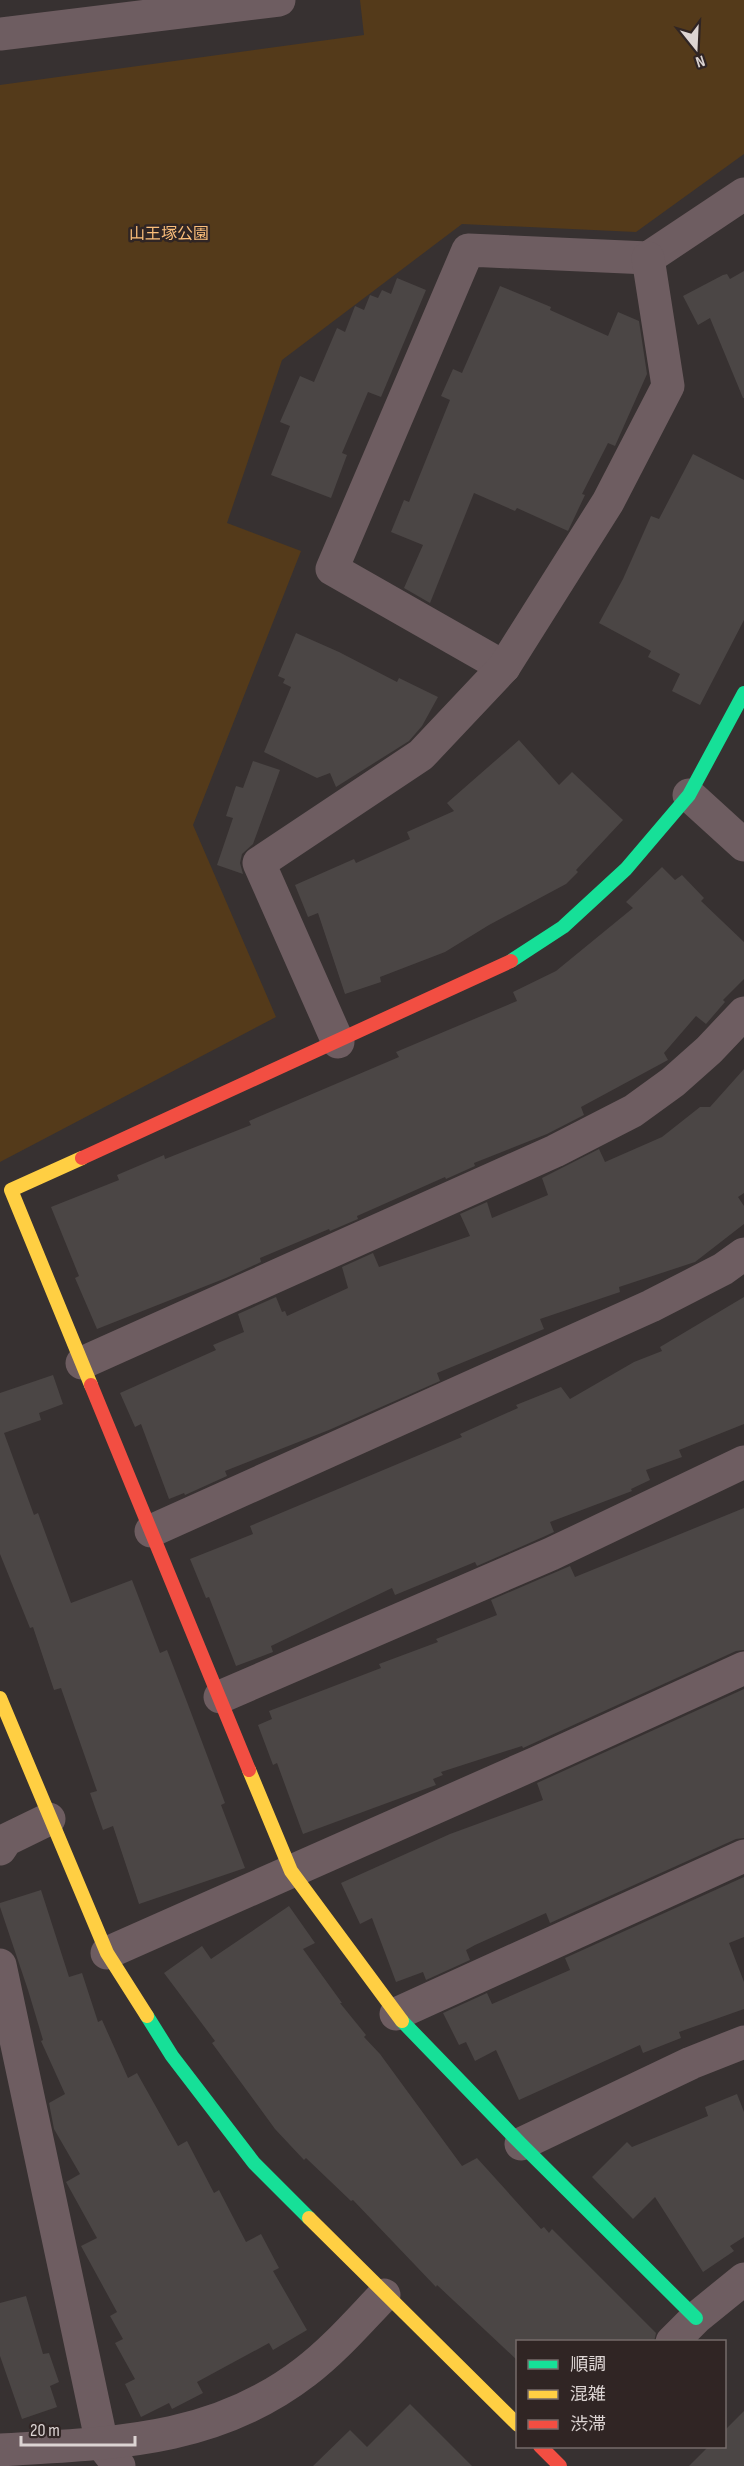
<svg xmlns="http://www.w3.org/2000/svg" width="744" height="2466" viewBox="0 0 744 2466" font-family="'Sofia Sans Condensed','Noto Sans JP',sans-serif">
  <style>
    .green { fill: #543a1a }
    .building { fill: #4b4645 }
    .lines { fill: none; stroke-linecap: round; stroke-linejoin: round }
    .street { stroke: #6e5d61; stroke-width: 33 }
    .fast { stroke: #16e098; stroke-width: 14 }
    .slow { stroke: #ffcf43; stroke-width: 14 }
    .jam { stroke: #f24e42; stroke-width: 14 }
    .labels { text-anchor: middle; stroke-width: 5; stroke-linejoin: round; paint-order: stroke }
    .park-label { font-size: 16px; fill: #fbbe7a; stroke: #302524 }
  </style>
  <rect width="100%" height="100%" fill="#373131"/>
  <polygon class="green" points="360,0 744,0 744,154 636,232 462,224 282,360 227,523 301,551 193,825 276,1017 0,1162 0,85 364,35"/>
  <g class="building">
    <polygon points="744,271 744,398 743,398 710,318 698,325 683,296 723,275 727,274 730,279"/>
    <polygon points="397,278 426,290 381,397 368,392 342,453 347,455 331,498 271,475 290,426 280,422 300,376 314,382 337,328 345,332 355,306 364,310 370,295 378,298 382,290 391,294"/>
    <polygon points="500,286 551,307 550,310 608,336 618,312 639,321 647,374 615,446 608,443 582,494 585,495 568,531 517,508 515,511 474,493 430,603 404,588 423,545 391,532 404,500 409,502 450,400 441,396 453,369 462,373"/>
    <polygon points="693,454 744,480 744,620 700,705 672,691 680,674 648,657 651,651 599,623 623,579 651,516 659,519"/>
    <polygon points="296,633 339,652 397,682 399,678 438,697 422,726 409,741 336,787 330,773 317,778 264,752 291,687 283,683 285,679 278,676"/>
    <polygon points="519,740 559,785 572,772 623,820 576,870 578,872 566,884 489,925 445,952 380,977 381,982 345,994 318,913 308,917 295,885 354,859 356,863 410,839 407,832 454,811 447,803"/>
    <polygon points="253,761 280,770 253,844 242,854 240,863 243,874 217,865 233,818 226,816 236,786 243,788"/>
    <polygon points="662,867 675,880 682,875 704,898 701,901 744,942 744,979 723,1000 725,1002 706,1024 696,1016 664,1053 668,1060 581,1107 584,1115 547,1134 474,1163 475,1166 446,1179 445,1177 357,1216 358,1219 330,1231 329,1229 260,1258 261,1262 226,1278 97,1329 75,1278 79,1276 51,1207 119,1180 117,1175 164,1155 165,1159 251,1125 249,1121 399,1057 396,1052 517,1001 513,992 556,971 633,908 626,902"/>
    <polygon points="744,1069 744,1193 738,1197 744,1206 744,1224 695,1262 619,1287 620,1292 540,1319 544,1329 437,1373 440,1381 329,1430 225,1471 227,1476 185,1495 184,1493 169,1499 141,1424 135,1427 120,1393 216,1350 213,1345 244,1332 238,1314 276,1297 282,1312 285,1311 287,1316 348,1288 342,1267 373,1253 379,1267 470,1236 460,1214 487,1202 492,1218 548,1195 542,1178 599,1149 605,1162 662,1137 700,1107 710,1107"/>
    <polygon points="744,1297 744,1424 679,1450 682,1457 646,1470 650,1480 631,1489 632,1491 550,1522 554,1532 543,1537 477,1566 475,1562 395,1595 392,1588 271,1646 273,1652 236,1666 209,1597 206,1598 190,1559 253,1534 250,1526 462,1437 460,1434 518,1408 516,1405 561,1387 570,1399 634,1362 662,1351 660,1347"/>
    <polygon points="53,1375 63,1404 39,1413 41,1420 4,1433 34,1515 38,1513 71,1603 132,1580 160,1653 167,1650 187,1702 225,1803 221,1805 245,1868 139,1904 113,1826 103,1830 90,1793 97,1791 61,1688 54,1690 33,1627 30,1628 0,1554 0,1393"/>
    <polygon points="744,1508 744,1650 736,1651 523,1748 522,1746 441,1772 443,1775 433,1779 436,1785 303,1834 277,1763 273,1765 258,1725 272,1719 269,1711 381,1668 379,1664 438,1642 436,1639 497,1615 491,1600 570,1566 575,1577"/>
    <polygon points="744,1689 744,1838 736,1839 550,1923 546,1913 475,1945 466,1950 470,1960 426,1980 423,1972 396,1982 372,1918 360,1924 341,1883 450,1834 543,1800 537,1783"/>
    <polygon points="744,1877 744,1937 729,1943 744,1982 744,2009 679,2032 681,2038 643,2053 640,2045 519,2100 496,2050 475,2061 466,2042 459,2045 443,2013 487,1993 492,2004 570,1970 565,1958"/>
    <polygon points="41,1890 69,1977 82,1973 98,2022 102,2020 128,2078 137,2073 178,2146 187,2141 214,2193 219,2190 246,2242 261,2234 279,2268 273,2271 307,2330 273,2350 269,2343 197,2382 203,2393 172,2409 169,2403 141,2417 125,2384 135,2379 115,2343 123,2339 110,2316 117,2312 81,2246 97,2238 66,2182 80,2174 54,2129 49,2103 65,2094 41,2041 43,2040 28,1990 0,1907 0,1903"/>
    <polygon points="289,1906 315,1943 303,1949 342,2003 340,2003 366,2035 364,2037 380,2054 462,2166 477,2158 541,2229 544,2227 549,2233 552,2229 656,2333 654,2342 518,2342 518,2361 437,2285 436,2287 353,2200 351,2201 306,2158 304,2160 275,2129 212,2043 215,2041 164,1973 202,1946 211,1959"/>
    <polygon points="737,2094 744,2112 744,2237 730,2246 734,2251 703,2272 655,2197 633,2219 592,2177 627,2142 632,2147 708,2116 705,2107"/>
    <polygon points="26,2296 43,2354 49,2353 59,2382 50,2386 57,2407 22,2419 0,2356 0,2303"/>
    <polygon points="410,2404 472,2466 313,2466 350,2430 367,2447"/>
    <polygon points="744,2411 744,2466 689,2466 709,2446 724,2446 724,2431"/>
  </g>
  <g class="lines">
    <g class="street">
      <polyline points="0,34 279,0"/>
      <polyline points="504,667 332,569 468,250 648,258 744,194"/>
      <polyline points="689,795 744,845"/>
      <polyline points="338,1042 259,863 421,755 504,667 608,502 668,386 648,258"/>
      <polyline points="82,1363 555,1151 633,1111 673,1082 709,1050 744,1013"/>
      <polyline points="151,1531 651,1306 723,1269 744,1254"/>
      <polyline points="220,1697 551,1554 744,1462"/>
      <polyline points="0,1849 6,1840 49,1819"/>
      <polyline points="107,1953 536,1763 744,1668"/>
      <polyline points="0,1965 102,2444 119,2466"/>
      <polyline points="396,2014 744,1856"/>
      <polyline points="521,2144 691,2063 744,2042"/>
      <polyline points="672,2342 696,2318 744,2279"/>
      <path d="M0,2450C111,2443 213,2443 305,2372C334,2350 359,2321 384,2295"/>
    </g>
    <g class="fast">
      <polyline points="511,961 563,927 626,869 689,795 744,693"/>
      <polyline points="147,2016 172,2056 254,2163 309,2218"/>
      <polyline points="402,2021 521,2144 696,2318"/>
    </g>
    <g class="slow">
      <polyline points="82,1158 11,1190 91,1385"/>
      <polyline points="0,1698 107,1953 147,2016"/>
      <polyline points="249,1770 291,1871 402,2021"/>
      <polyline points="309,2218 518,2425"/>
    </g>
    <g class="jam">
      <polyline points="82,1158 511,961"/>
      <polyline points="91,1385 249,1770"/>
      <polyline points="540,2446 560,2466"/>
    </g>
  </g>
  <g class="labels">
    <g class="park-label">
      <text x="169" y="239">山王塚公園</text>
    </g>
  </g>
  <rect x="516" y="2340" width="210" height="108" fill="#302524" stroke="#756b6a" stroke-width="1.5"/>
  <rect x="528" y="2360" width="30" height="9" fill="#16e098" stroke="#756b6a" stroke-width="1.5"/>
  <text x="570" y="2370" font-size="18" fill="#dcd4d3">順調</text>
  <rect x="528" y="2390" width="30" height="9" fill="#ffcf43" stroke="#756b6a" stroke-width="1.5"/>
  <text x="570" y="2400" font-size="18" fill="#dcd4d3">混雑</text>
  <rect x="528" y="2420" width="30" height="9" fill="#f24e42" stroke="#756b6a" stroke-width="1.5"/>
  <text x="570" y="2430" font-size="18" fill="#dcd4d3">渋滞</text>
  <g transform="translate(696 48) rotate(162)" stroke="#302524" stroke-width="4.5" paint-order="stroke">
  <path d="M0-4.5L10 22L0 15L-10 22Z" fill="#dcd4d3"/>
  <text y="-9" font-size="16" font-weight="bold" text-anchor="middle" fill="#dcd4d3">N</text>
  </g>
  <path d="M21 2436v9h114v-9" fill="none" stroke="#dcd4d3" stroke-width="3"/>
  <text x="30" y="2436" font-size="18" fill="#dcd4d3" stroke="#302524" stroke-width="4.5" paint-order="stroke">20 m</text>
</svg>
